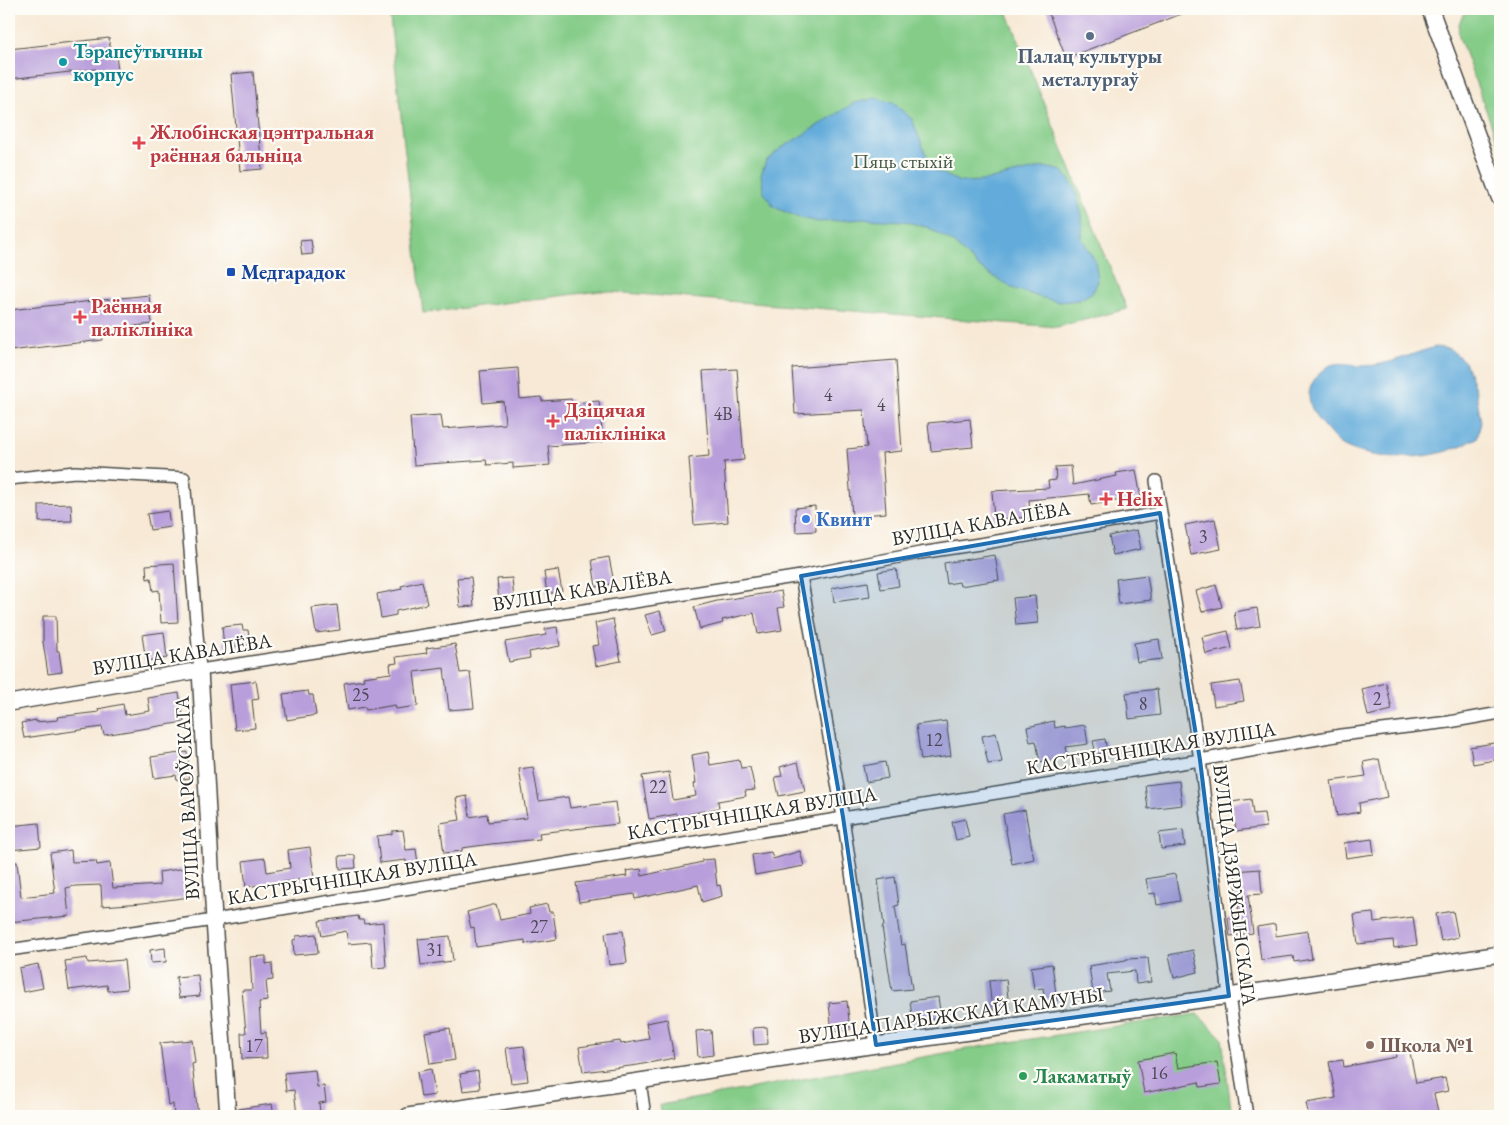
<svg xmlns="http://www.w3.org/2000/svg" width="1509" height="1125" viewBox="0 0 1509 1125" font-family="'EB Garamond',serif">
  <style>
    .green { fill: #84cc88; stroke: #587c5a }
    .water { fill: #62abda; stroke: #466b82 }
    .building { fill: #b89eda }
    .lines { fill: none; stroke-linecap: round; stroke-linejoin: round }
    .minor-casing { stroke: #4a4844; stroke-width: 14 }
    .tertiary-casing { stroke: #4a4844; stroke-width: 18 }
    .secondary-casing { stroke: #4a4844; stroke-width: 19 }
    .minor { stroke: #fff; stroke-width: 11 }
    .tertiary { stroke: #fff; stroke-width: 15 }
    .secondary { stroke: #fff; stroke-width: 16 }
    .marked { fill: #1f6fb2; fill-opacity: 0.2; stroke: #1f6fb2; stroke-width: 4; stroke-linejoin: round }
    .service-dot { fill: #5c6f8a; stroke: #fdfcf7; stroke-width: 2 }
    .culture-dot { fill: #0f9aa8; stroke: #fdfcf7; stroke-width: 2 }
    .health-dot { fill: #e0444e; stroke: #fdfcf7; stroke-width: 2 }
    .transit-dot { fill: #1a4fb4; stroke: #fdfcf7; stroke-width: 2 }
    .shop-dot { fill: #3f7fe0; stroke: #fdfcf7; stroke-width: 2 }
    .education-dot { fill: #8d6e63; stroke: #fdfcf7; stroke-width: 2 }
    .leisure-dot { fill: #2e9e5b; stroke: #fdfcf7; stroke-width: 2 }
    .labels { text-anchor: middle; stroke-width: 4.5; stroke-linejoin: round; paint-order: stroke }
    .number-label { font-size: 18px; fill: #4e4857 }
    .culture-label { font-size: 20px; font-weight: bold; fill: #0d838f; stroke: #fdfcf7; text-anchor: start }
    .service-label { font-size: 20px; font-weight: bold; fill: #4e5e75; stroke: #fdfcf7 }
    .health-label { font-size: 20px; font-weight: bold; fill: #be3a42; stroke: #fdfcf7; text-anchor: start }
    .park-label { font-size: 20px; fill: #465b47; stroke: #fdfcf7 }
    .transit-label { font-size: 20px; font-weight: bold; fill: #164399; stroke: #fdfcf7; text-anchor: start }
    .shop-label { font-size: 20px; font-weight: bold; fill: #366cbe; stroke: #fdfcf7; text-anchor: start }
    .street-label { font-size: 20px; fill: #2b2b2b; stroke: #fdfcf7 }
    .education-label { font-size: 20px; font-weight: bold; fill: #785e54; stroke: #fdfcf7; text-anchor: start }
    .leisure-label { font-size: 20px; font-weight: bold; fill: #27864d; stroke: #fdfcf7; text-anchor: start }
  </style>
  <rect width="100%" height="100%" fill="#fdfcf7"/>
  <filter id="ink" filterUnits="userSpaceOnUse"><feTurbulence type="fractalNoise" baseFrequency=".02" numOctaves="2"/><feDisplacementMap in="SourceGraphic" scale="10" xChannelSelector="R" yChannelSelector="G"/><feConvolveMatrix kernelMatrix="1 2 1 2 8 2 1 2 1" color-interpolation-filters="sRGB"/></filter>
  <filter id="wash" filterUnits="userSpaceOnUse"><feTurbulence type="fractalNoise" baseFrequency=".0096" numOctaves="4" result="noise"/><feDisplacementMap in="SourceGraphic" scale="20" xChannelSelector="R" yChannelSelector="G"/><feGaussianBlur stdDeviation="1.12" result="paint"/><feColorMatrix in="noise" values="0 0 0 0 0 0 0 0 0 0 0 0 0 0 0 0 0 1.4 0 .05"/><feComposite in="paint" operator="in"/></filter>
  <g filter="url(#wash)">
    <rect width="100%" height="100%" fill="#f7e9d5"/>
    <g class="green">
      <polygon points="389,9 1006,9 1127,309 1057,327 600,291 423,313"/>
      <path d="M1469,9H1500V148L1459,37C1457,26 1460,16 1469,9Z"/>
      <polygon points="1197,1014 1222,1038 1232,1116 662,1116 660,1105 978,1047"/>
    </g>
    <g class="water">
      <polygon points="876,98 893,103 912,119 924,150 935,170 960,182 983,181 1044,167 1063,171 1074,187 1082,215 1082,239 1095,261 1098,281 1093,292 1079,300 1059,302 1036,296 1012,288 980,268 951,241 929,228 904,221 865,219 818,222 797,217 774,207 764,193 761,175 766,161 780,149 854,103"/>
      <path d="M1436,347L1450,349L1465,362L1476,391L1481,422L1477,438C1453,451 1432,457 1405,457C1399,458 1392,458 1386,457C1370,455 1353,452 1339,443C1334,439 1330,433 1326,429C1307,408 1300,388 1326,368C1337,359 1350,366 1362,366C1389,366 1411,353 1436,347Z"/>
    </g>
    <g id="blocks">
      <g class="building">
        <polygon points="1047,9 1192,9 1192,10 1066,58"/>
        <polygon points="109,38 111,55 116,55 118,71 96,73 96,69 9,79 9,49"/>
        <polygon points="253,72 262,169 240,171 231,74"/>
        <polygon points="311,240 313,254 302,255 300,241"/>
        <polygon points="149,295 152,324 101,330 103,340 9,351 9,310"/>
        <polygon points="896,360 902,451 882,453 886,513 852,516 847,449 867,447 864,410 795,414 792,368"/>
        <polygon points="518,368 520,399 541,397 542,401 571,399 572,403 599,401 603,442 548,446 550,465 513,468 513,463 487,465 486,460 414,465 410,417 441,415 443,429 505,424 503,401 483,403 480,371"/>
        <polygon points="737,369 744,460 724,462 728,522 694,525 689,458 709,456 703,371"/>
        <polygon points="970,419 973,447 931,451 928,423"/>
        <polygon points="1071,466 1073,485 1117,476 1116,473 1136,470 1141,498 1121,502 1121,500 1091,505 1089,494 1029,500 1030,517 994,520 992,491 1049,488 1048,481 1056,480 1055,467"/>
        <polygon points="71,504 72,521 39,522 39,505"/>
        <polygon points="815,506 816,531 796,532 795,508"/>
        <polygon points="168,511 170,527 150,530 147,514"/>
        <polygon points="1215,519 1221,549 1191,555 1185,525"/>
        <polygon points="1137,530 1141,549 1113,555 1109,536"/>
        <polygon points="995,555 999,580 960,586 959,582 947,584 944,563"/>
        <polygon points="609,557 614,583 596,587 592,560"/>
        <polygon points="174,563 178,622 161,623 159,590 153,591 151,578 147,579 146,565"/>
        <polygon points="896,569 899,586 881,589 878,572"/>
        <polygon points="558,570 562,591 547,594 544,572"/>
        <polygon points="1147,575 1151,600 1119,604 1116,579"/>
        <polygon points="471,577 474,606 460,607 457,578"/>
        <polygon points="512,578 514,600 499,602 497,579"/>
        <polygon points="422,581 427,604 396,611 396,615 381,618 377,594 402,589 401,586"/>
        <polygon points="868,582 870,597 834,602 832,588"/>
        <polygon points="1216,585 1222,607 1202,612 1196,591"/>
        <polygon points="781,591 784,607 778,608 782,630 758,634 754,613 722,620 723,623 700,629 694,607 717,601"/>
        <polygon points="1035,596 1038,623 1016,625 1013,598"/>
        <polygon points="337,605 340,630 316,633 312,608"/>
        <polygon points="1257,608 1260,626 1237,630 1234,612"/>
        <polygon points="660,611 666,631 652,635 645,615"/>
        <polygon points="43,616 56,616 57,651 59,651 62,672 48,674 43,642"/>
        <polygon points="613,619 621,661 596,666 592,646 599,645 595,623"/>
        <polygon points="242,625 243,630 248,630 250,645 224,647 222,627"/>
        <polygon points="557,627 560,646 529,652 530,658 509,662 505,642 546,635 545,629"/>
        <polygon points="1228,631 1232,648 1206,654 1202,637"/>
        <polygon points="164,632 167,658 146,661 142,635"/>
        <polygon points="1159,639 1162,659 1137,662 1134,643"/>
        <polygon points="455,644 460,673 470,672 474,708 449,710 444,668 414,672 418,706 396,709 395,705 366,710 365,707 348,710 344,683 364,680 363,677 391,673 390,664 397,663 396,657 427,653 426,648"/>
        <polygon points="256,681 259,699 252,700 255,728 235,730 230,684"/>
        <polygon points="1240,681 1244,701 1214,706 1211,685"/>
        <polygon points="1386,683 1392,710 1368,716 1362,689"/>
        <polygon points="1157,689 1160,715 1129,719 1126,693"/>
        <polygon points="308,691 309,695 313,695 316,715 287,720 283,694"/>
        <polygon points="179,693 184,722 104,735 102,727 24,738 21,723 36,720 36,722 58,720 57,717 99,712 98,709 123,704 125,715 150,711 148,698"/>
        <polygon points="946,721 951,756 921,760 916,725"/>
        <polygon points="1054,721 1055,728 1064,726 1065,728 1085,725 1088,744 1066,747 1068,756 1040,762 1036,741 1030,742 1027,727"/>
        <polygon points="996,733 1002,762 988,764 982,736"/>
        <polygon points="1105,739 1107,752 1096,754 1093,741"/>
        <polygon points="1500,742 1500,759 1473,764 1470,747"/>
        <polygon points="187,752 190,778 177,780 176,775 154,778 151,757"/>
        <polygon points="708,752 710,765 739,760 741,768 750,767 755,790 745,791 746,796 718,801 719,808 689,814 689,816 678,818 677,814 649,819 642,776 669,772 673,800 696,796 694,784 696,783 692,755"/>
        <polygon points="1379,759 1387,797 1359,803 1360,812 1337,816 1331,781 1366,776 1363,762"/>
        <polygon points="798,762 805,791 779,796 775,777 782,776 780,767"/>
        <polygon points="885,762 888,778 866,782 863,766"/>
        <polygon points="533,767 539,801 568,797 570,808 615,802 618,824 539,833 540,839 491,844 462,848 462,851 444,853 440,823 460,820 456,798 467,796 470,817 487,814 488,822 527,818 519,769"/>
        <polygon points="1179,781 1182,805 1148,809 1145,785"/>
        <polygon points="1251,799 1253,814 1264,813 1266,827 1236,831 1232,802"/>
        <polygon points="1025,810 1034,859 1012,864 1003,814"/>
        <polygon points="965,819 969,837 956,840 952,822"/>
        <polygon points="39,823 41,847 9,850 9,826"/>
        <polygon points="403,830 406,850 416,849 418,864 406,866 406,860 380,863 377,836 392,834 392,831"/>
        <polygon points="1183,830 1185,846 1161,849 1159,833"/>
        <polygon points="1372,839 1374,854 1346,858 1344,843"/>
        <polygon points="310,847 314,878 246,887 243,861 265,858 267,872 290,868 288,850"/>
        <polygon points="71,850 72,862 96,861 97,865 110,863 113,888 160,885 159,872 186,868 190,897 143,903 102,906 101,885 75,886 66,888 69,916 9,922 9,862 17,862 21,897 55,893 50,853"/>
        <polygon points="800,851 804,866 755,875 752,855 771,852 773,859"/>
        <polygon points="355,855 356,868 340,869 339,856"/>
        <polygon points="714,859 717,886 720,885 722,896 702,902 698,885 635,899 634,894 579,902 576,883 627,876 626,871 641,869 642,876 702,862 702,860"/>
        <polygon points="1260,869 1262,894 1248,895 1253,933 1230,936 1228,918 1239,916 1235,871"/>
        <polygon points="1175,874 1180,901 1157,905 1155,893 1149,894 1146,879"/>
        <polygon points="895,877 899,905 895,906 901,945 905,944 912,989 892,991 882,927 884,926 878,880"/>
        <polygon points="496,904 500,920 530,914 529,908 547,904 549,912 553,912 557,939 525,944 525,940 476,947 474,927 471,928 467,912"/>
        <polygon points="1453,911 1458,937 1441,941 1436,914"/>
        <polygon points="1373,913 1374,922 1413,917 1417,945 1394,948 1393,940 1358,944 1354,915"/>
        <polygon points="358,916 359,920 363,920 364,924 383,922 386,967 373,968 371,942 348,944 346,931 322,936 319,921"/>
        <polygon points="1275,924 1276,936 1308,931 1312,959 1294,962 1293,956 1261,960 1257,927"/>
        <polygon points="623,931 627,963 609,965 605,933"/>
        <polygon points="316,934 318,953 294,955 293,940 296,939 296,936"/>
        <polygon points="450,936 453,961 421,965 418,939"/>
        <polygon points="165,948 166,962 151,963 150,950"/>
        <polygon points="1193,950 1198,972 1174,978 1169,955"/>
        <polygon points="266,956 266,964 272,963 273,980 266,981 268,1001 259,1002 261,1033 266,1032 267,1058 242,1059 241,1033 246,1033 242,990 252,990 250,957"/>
        <polygon points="87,958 88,963 124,960 127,989 108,991 107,985 69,990 65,961"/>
        <polygon points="1148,958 1151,982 1136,984 1135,971 1107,974 1110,991 1093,993 1089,966 1126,960 1126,959"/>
        <polygon points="38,964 43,988 23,992 19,968"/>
        <polygon points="1052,964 1057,1001 1045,1003 1043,988 1034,989 1031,967"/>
        <polygon points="198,975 200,996 179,998 176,977"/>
        <polygon points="1006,979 1009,1008 992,1010 989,981"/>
        <polygon points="938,997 941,1018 913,1022 910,1001"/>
        <polygon points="847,1001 850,1030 832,1032 829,1003"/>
        <polygon points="667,1019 674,1058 638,1065 583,1072 579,1047 620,1041 621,1044 649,1039 646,1023"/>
        <polygon points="767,1027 768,1044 754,1045 753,1028"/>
        <polygon points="450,1028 455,1060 430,1064 425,1032"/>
        <polygon points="711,1030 713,1055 698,1057 696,1031"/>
        <polygon points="192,1040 195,1063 192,1064 198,1116 174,1116 173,1104 168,1105 160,1043"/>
        <polygon points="524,1046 528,1081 511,1083 506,1048"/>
        <polygon points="1409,1047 1416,1083 1445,1078 1448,1091 1434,1094 1439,1116 1309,1116 1306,1103 1336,1098 1329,1062 1343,1060 1344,1067 1396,1057 1395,1050"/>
        <polygon points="1175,1053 1178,1068 1217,1062 1221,1084 1200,1087 1199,1082 1144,1093 1138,1060"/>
        <polygon points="431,1069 435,1095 421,1097 417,1072"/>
        <polygon points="315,1070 317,1087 324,1086 326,1102 319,1103 320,1113 297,1115 294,1090 286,1091 284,1073"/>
        <polygon points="478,1071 480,1089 463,1091 460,1074"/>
        <polygon points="272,1104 274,1116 239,1116 238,1109"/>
      </g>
    </g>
  </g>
  <g filter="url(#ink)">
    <use href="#blocks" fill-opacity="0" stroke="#4a4844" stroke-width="1"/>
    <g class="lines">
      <defs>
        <g id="minor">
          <polyline points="9,479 75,472 184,478 200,670 801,576 920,553 986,543 1160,513"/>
          <polyline points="1156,481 1200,760 1229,996 1247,1116"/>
          <polyline points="801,576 843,817 876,1045"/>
          <polyline points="9,950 214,920 1200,760 1341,735 1449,722 1500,713"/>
          <polyline points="640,1081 645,1116"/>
        </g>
        <g id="tertiary">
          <polyline points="9,703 200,670 214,920 228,1116"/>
          <polyline points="408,1116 876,1045 1229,996 1500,954"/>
        </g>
        <polyline id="secondary" points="1430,9 1500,198"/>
      </defs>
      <use href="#minor" class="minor-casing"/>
      <use href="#tertiary" class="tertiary-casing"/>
      <use href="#secondary" class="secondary-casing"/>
      <use href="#minor" class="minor"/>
      <use href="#tertiary" class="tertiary"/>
      <use href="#secondary" class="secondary"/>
    </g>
  </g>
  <path class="marked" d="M1160,513L1200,760L1229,996L876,1045L843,817L801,576Z"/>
  <circle class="service-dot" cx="1090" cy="36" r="5"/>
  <circle class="culture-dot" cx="63" cy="62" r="5"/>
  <g class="health-dot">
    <path d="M136.5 135.5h5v5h5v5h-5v5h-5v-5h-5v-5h5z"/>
    <path d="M77.5 309.5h5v5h5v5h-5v5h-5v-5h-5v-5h5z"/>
    <path d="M550.5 413.5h5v5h5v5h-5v5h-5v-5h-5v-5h5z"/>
    <path d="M1103.5 491.5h5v5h5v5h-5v5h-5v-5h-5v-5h5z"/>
  </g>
  <rect class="transit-dot" x="226" y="267" width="10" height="10" rx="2.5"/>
  <circle class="shop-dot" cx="806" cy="519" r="5"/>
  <circle class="education-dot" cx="1370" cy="1045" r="5"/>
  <circle class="leisure-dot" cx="1023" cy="1076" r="5"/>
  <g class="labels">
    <g class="number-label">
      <text x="828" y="401">4</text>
      <text x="881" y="411">4</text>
      <text x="723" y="420">4В</text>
      <text x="1203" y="543">3</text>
      <text x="361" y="701">25</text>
      <text x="1377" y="705">2</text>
      <text x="1143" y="710">8</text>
      <text x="934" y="746">12</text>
      <text x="658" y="793">22</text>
      <text x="539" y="933">27</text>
      <text x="435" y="956">31</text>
      <text x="254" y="1052">17</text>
      <text x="1159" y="1079">16</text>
    </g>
    <g class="culture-label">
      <text x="73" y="58">Тэрапеўтычны<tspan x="73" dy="23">корпус</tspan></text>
    </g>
    <g class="service-label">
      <text x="1090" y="63">Палац культуры<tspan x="1090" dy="23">металургаў</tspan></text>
    </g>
    <g class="health-label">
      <text x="150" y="139">Жлобінская цэнтральная<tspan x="150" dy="23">раённая бальніца</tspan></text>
      <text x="91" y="313">Раённая<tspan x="91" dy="23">паліклініка</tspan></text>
      <text x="564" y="417">Дзіцячая<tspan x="564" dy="23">паліклініка</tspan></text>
      <text x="1117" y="506">Helix</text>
    </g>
    <g class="park-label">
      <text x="903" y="168">Пяць стыхій</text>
    </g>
    <g class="transit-label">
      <text x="241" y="279">Медгарадок</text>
    </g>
    <g class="shop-label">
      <text x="816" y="526">Квинт</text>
    </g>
    <g class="street-label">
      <text transform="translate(981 523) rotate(-10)" y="7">ВУЛІЦА КАВАЛЁВА</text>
      <text transform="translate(582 590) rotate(-9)" y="7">ВУЛІЦА КАВАЛЁВА</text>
      <text transform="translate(182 654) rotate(-9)" y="7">ВУЛІЦА КАВАЛЁВА</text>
      <text transform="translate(1151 748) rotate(-9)" y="7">КАСТРЫЧНІЦКАЯ ВУЛІЦА</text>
      <text transform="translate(187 798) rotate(-93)" y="7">ВУЛІЦА ВАРОЎСКАГА</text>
      <text transform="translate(752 813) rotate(-9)" y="7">КАСТРЫЧНІЦКАЯ ВУЛІЦА</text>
      <text transform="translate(352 878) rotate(-9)" y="7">КАСТРЫЧНІЦКАЯ ВУЛІЦА</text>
      <text transform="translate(1235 885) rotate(83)" y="7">ВУЛІЦА ДЗЯРЖЫНСКАГА</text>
      <text transform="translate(951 1015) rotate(-8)" y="7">ВУЛІЦА ПАРЫЖСКАЙ КАМУНЫ</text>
    </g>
    <g class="education-label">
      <text x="1380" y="1052">Школа №1</text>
    </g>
    <g class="leisure-label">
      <text x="1033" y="1083">Лакаматыў</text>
    </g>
  </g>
  <rect width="1509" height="1125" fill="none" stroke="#fdfcf7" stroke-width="30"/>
</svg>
